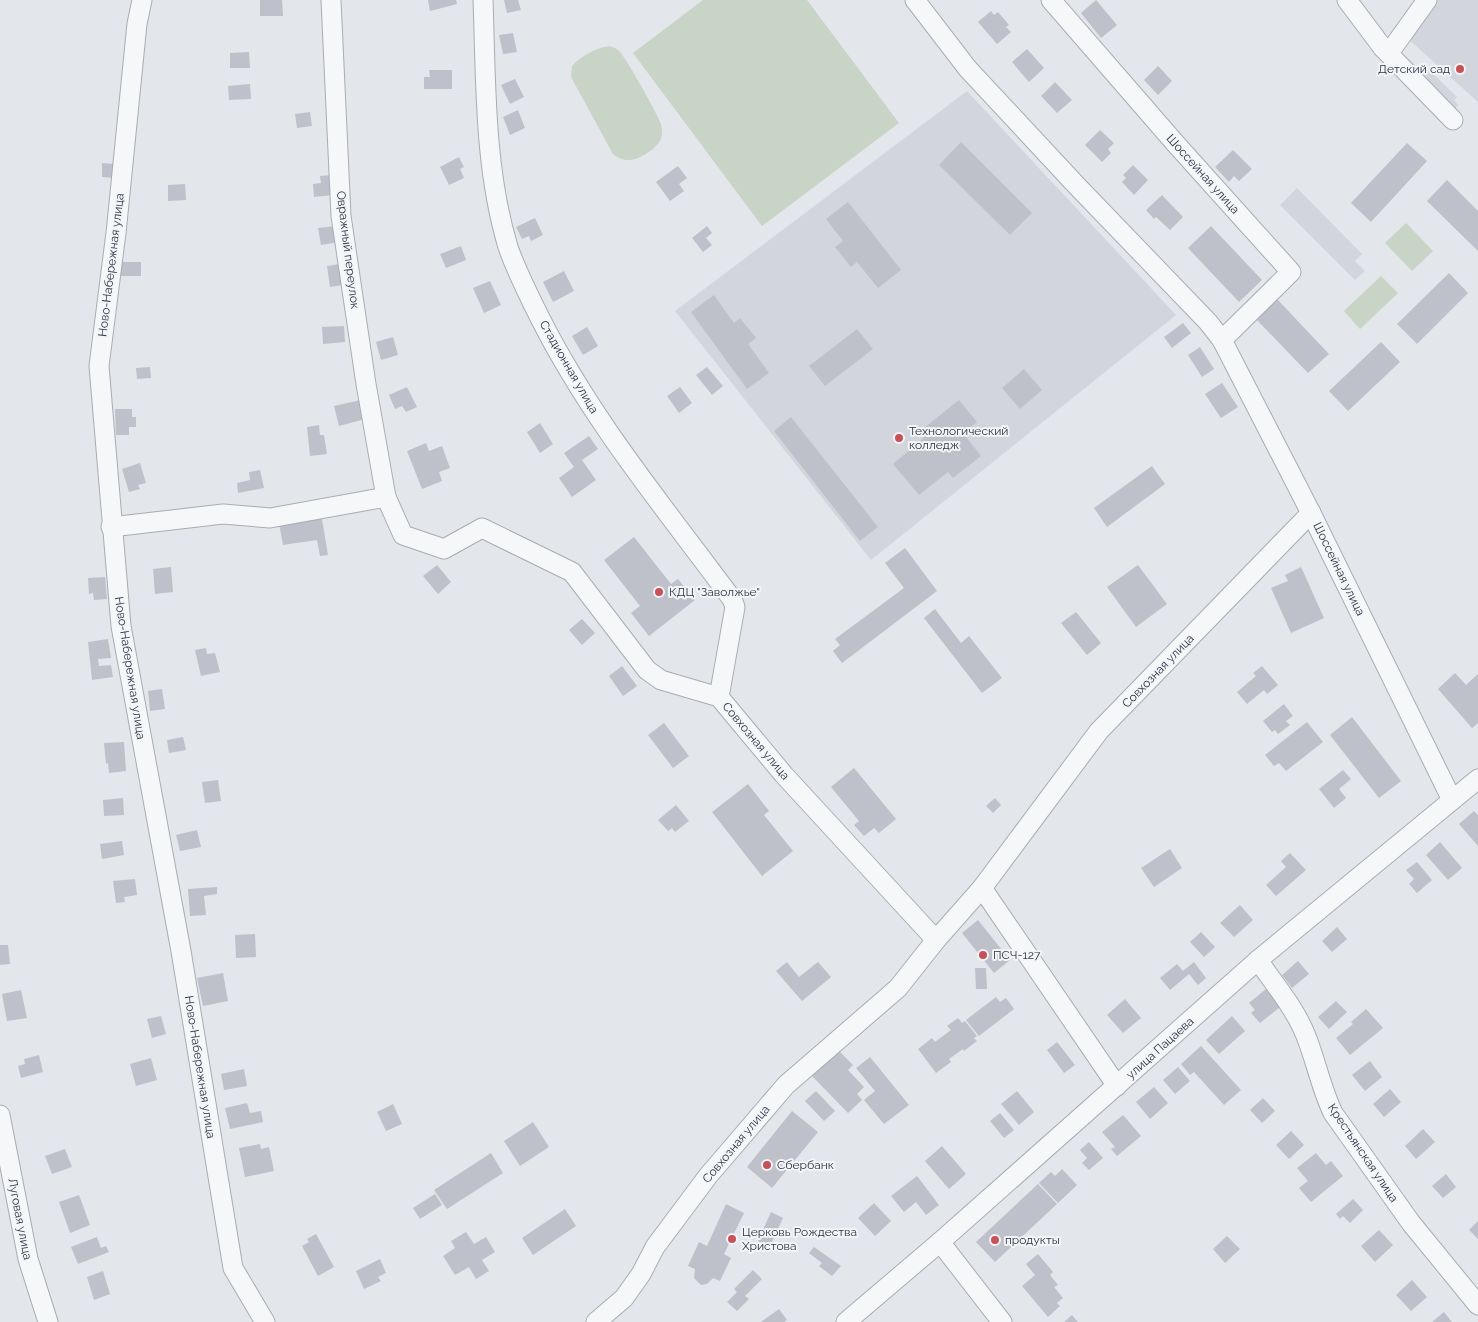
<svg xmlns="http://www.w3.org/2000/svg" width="1478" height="1322" viewBox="0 0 1478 1322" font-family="Raleway,sans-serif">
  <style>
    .built { fill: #d2d5dc }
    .green { fill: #c8d4c5 }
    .building { fill: #bec1ca }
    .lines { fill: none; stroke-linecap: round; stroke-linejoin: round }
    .minor-casing { stroke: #a8acb5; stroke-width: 21 }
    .minor { stroke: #f6f7f9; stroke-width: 19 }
    .poi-dot { fill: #c75159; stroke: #f3f5f8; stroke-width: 2 }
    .labels { text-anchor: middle; stroke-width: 4; stroke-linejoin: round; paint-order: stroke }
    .poi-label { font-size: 12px; fill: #2c3242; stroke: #f3f5f8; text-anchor: start }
    .street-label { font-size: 12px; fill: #2c3242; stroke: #f3f5f8 }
  </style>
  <rect width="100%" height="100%" fill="#e3e6eb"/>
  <g class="built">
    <polygon points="1433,0 1478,0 1478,102 1406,37"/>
    <polygon points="1426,67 1457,97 1454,100 1458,105 1452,112 1416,77"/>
    <polygon points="967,91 1176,315 871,560 675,311"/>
    <polygon points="1297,188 1362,254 1355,261 1365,271 1355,280 1280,205"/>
  </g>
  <g class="green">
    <polygon points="703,0 807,0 899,123 762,226 633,53"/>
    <path d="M609,46C613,47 616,48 619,51C627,59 656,112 661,124C662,127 662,131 662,135C660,146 647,154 638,158C629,162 620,160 613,154L571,77L572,66C581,56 596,48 609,46Z"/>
    <polygon points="1406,223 1433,251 1412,271 1385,243"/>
    <polygon points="1381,276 1398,293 1360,329 1344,311"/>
  </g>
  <g class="building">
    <polygon points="260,0 282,0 283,16 260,16"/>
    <polygon points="428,0 456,0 457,4 430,11"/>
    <polygon points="504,0 518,0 521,10 507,13"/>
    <polygon points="1096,0 1117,25 1101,38 1081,13"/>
    <polygon points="991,11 994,15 998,12 1009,25 1006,27 1011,32 997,44 978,22"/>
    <polygon points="513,33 517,52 503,54 499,35"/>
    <polygon points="1027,49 1044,68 1029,82 1012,62"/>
    <polygon points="249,52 250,68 230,68 230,53"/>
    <polygon points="1158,66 1172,81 1158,95 1144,80"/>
    <polygon points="429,70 452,70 452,89 424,89 424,77 430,77"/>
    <polygon points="515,79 524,97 510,104 501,85"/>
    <polygon points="1055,82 1072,100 1057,113 1041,96"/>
    <polygon points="250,84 251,99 229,100 228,86"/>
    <polygon points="518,110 525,128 510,135 503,117"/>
    <polygon points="310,112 312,126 297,128 295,114"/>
    <polygon points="1100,130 1114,143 1108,149 1111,153 1102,162 1085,145"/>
    <polygon points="961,142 1032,213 1010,235 939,165"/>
    <polygon points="1407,143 1427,161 1371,222 1351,203"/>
    <polygon points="1233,150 1252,169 1239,181 1234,176 1229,182 1215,167"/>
    <polygon points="459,157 464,167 460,169 464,178 449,185 440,167"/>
    <polygon points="102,163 115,164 115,178 102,177"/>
    <polygon points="1133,165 1148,180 1134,195 1122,182 1126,178 1123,175"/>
    <polygon points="678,166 687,178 679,184 684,191 670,201 656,182"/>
    <polygon points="331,175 333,195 314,197 313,184 321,183 320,176"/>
    <polygon points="1447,180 1478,211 1478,251 1427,201"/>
    <polygon points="185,184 186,200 168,201 168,185"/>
    <polygon points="1162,195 1183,217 1170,230 1156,217 1154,219 1146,210"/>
    <polygon points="848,202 901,270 878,288 857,262 851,267 835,247 843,241 826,219"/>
    <polygon points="535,218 543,235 531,241 529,236 522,239 516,227"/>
    <polygon points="336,226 338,242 321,245 318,228"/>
    <polygon points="707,226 712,233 706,238 712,245 703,252 692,238"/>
    <polygon points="1211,226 1262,280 1239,302 1188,248"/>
    <polygon points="461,246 466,260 446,268 440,254"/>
    <rect x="118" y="262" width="23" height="14"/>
    <polygon points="339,264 342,285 330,287 327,266"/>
    <polygon points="564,271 574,291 553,302 543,282"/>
    <polygon points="1449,273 1468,293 1417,344 1397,324"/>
    <polygon points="490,281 501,305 484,313 473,288"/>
    <polygon points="714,295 734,323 740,318 756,338 748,344 769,373 747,389 691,312"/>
    <polygon points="1276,298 1329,354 1308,373 1255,318"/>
    <polygon points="1183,323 1191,333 1172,348 1164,337"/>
    <polygon points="344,326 345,342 323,344 322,327"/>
    <polygon points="587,327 598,346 583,355 572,336"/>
    <polygon points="857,329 873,349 825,386 809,366"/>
    <polygon points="393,337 398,355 381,360 376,342"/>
    <polygon points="1381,342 1400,362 1348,411 1329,391"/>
    <polygon points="1200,347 1214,369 1202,377 1188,355"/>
    <polygon points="150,367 151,378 137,379 136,368"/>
    <polygon points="707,367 723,386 712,395 696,375"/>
    <polygon points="1024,369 1042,390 1020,409 1002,388"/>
    <polygon points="1222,383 1238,407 1221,418 1205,394"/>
    <polygon points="407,387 417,407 406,412 402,406 395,409 389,395"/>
    <polygon points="680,387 692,403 679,413 667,396"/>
    <polygon points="361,400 365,419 339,426 334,406"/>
    <polygon points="959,400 977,422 963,433 981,456 953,478 948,472 919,495 893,464 924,438 919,432"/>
    <polygon points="115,409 132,409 132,417 136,417 136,427 129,427 129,435 116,435"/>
    <polygon points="791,417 878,527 860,541 774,431"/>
    <polygon points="540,423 553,444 540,453 527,432"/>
    <polygon points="319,425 320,435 324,435 327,454 310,456 307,427"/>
    <polygon points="589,436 598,449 582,460 596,480 572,497 559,478 574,467 564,453"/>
    <polygon points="426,443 429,451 442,446 450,468 439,472 442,481 422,489 407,451"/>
    <polygon points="140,463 146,483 138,485 140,489 129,492 122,469"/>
    <polygon points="1152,466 1165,484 1107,527 1094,508"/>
    <polygon points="260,470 264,488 238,493 237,483 250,480 249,472"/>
    <polygon points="321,513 328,555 320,556 317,540 283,545 279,523"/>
    <polygon points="634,537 671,584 678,579 695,600 649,636 631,613 640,606 604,560"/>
    <polygon points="905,548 937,591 842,663 833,651 840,645 835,639 904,588 885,563"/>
    <polygon points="437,565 451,582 438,594 423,576"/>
    <polygon points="1138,565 1167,604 1136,627 1107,587"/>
    <polygon points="171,567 173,592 155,594 153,569"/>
    <polygon points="1301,567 1324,618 1291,633 1271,588 1288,581 1285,575"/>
    <polygon points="105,577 107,599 94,600 93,593 89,594 88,578"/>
    <polygon points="935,609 961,643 969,636 1002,678 982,693 924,618"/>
    <polygon points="1076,612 1101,643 1087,655 1061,623"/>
    <polygon points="582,619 595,633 582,645 569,630"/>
    <polygon points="108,639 111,658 98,659 99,666 111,665 113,677 92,680 88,642"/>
    <polygon points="206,648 207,654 215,653 220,672 201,676 195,650"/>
    <polygon points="622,666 637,686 623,696 609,676"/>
    <polygon points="1262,666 1278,685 1267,694 1264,690 1247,704 1237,692 1256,676 1253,673"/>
    <polygon points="1455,673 1466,685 1478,674 1478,723 1472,728 1438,689"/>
    <polygon points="162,689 165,709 150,711 148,691"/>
    <polygon points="1284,704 1293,716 1286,721 1290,725 1278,734 1275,730 1272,732 1263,721"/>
    <polygon points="1352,717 1401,781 1379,798 1330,735"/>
    <polygon points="1307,722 1323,742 1286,771 1279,763 1274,766 1265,755"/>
    <polygon points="664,723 689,756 673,768 648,735"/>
    <polygon points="183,737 186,750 169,753 167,740"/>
    <polygon points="124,742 126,771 109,773 108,763 106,764 104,743"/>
    <polygon points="854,768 896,819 879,833 874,828 864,836 854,825 859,821 831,787"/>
    <polygon points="1343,770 1351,779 1339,789 1346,798 1334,808 1319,789"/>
    <polygon points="218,780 221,801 205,803 202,782"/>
    <polygon points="748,784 769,811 764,815 793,851 762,876 712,812"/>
    <polygon points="123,798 124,815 104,816 103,800"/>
    <polygon points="995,798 1001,805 993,813 986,806"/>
    <polygon points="676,805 689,821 675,832 672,828 668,831 658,820"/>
    <polygon points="1474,811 1478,815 1478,846 1459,824"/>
    <polygon points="197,830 201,847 180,851 176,835"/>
    <polygon points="122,841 124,855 102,859 100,844"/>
    <polygon points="1440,842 1462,868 1448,880 1426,855"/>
    <polygon points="1170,849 1182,868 1154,887 1141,868"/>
    <polygon points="1290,853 1306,870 1276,896 1266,885 1286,867 1281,861"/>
    <polygon points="1417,862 1432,880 1417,893 1409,884 1414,879 1406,870"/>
    <polygon points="135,879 137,895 124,897 125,902 116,903 113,881"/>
    <polygon points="217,887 217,894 204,896 206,915 190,916 188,889"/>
    <polygon points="1240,905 1253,920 1234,937 1220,923"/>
    <polygon points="978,920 1010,960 994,973 962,933"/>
    <polygon points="1337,927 1347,939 1332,952 1322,941"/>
    <polygon points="1201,932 1215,947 1204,957 1190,942"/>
    <polygon points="255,934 256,957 236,958 235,935"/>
    <polygon points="0,945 8,945 10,964 0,965"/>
    <polygon points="1298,961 1309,974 1292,988 1282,975"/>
    <polygon points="787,962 799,977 818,962 831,977 802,1001 776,971"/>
    <polygon points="1194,962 1206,978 1198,985 1189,974 1170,990 1160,978 1177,964 1183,971"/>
    <polygon points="975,968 986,968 987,989 976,989"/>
    <polygon points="223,973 228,1001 203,1006 197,978"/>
    <polygon points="1266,989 1280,1007 1260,1023 1251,1013 1255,1010 1249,1003"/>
    <polygon points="21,990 27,1018 7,1021 2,994"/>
    <polygon points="996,997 1000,1002 1006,998 1014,1009 979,1036 966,1020"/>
    <polygon points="1125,999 1141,1018 1123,1033 1107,1015"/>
    <polygon points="1336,1001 1347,1012 1329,1029 1318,1017"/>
    <polygon points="1366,1009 1383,1028 1350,1055 1336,1038 1353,1024 1351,1022"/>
    <polygon points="161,1016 166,1034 152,1038 147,1019"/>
    <polygon points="1232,1016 1245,1031 1219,1054 1206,1040"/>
    <polygon points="958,1018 962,1023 965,1021 977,1036 974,1038 977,1041 964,1051 963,1049 949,1059 951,1062 936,1073 918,1049 932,1038 935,1042 951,1030 947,1026"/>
    <polygon points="1057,1042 1075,1065 1064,1073 1047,1050"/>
    <polygon points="1201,1046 1241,1090 1224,1105 1194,1072 1190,1075 1181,1064"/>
    <polygon points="838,1050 853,1065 848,1070 864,1087 857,1094 862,1100 848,1113 812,1076"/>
    <polygon points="39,1055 43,1072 21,1078 18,1066 25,1064 24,1059"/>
    <polygon points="870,1057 909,1105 884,1124 864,1100 875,1091 856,1068"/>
    <polygon points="151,1058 157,1080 136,1086 130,1064"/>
    <polygon points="1370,1061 1382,1077 1365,1091 1352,1075"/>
    <polygon points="1178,1067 1190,1081 1175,1094 1163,1080"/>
    <polygon points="244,1069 247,1086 224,1090 221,1074"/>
    <polygon points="1154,1087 1168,1103 1150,1119 1136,1102"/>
    <polygon points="1390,1089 1401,1102 1384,1117 1373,1104"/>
    <polygon points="816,1091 835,1111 824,1121 805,1101"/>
    <polygon points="1017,1091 1034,1112 1019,1125 1001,1104"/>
    <polygon points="1263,1098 1275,1111 1262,1123 1250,1110"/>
    <polygon points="247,1103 250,1113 261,1111 263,1122 230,1129 225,1108"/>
    <polygon points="393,1104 402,1124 386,1131 377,1112"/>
    <polygon points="792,1111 818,1132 772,1188 747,1167"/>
    <polygon points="1000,1113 1014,1130 1004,1138 990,1121"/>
    <polygon points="1123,1115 1141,1136 1117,1156 1111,1149 1115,1147 1102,1132"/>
    <polygon points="533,1122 549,1147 520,1166 504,1141"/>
    <polygon points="1423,1129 1435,1142 1416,1159 1405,1146"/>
    <polygon points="1291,1131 1304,1145 1289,1159 1276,1145"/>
    <polygon points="1089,1142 1103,1158 1089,1170 1082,1163 1087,1158 1080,1150"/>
    <polygon points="260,1144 261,1149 269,1147 274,1171 245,1177 239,1148"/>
    <polygon points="942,1146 966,1174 949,1189 925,1161"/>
    <polygon points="65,1149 72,1167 52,1174 45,1156"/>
    <polygon points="491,1153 503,1173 447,1209 434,1190"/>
    <polygon points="1316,1153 1326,1165 1331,1161 1343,1176 1311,1202 1299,1188 1308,1181 1297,1168"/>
    <polygon points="1062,1169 1077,1185 1058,1203 1039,1183 1051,1172 1055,1176"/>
    <polygon points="1446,1174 1456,1187 1443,1198 1432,1186"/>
    <polygon points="917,1176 939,1205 926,1215 916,1202 904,1212 891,1196"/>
    <polygon points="1038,1184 1057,1204 995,1262 976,1242"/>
    <polygon points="435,1194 442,1205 420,1219 413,1208"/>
    <polygon points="79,1195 90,1225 70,1233 59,1202"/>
    <polygon points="1353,1199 1363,1210 1350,1223 1343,1216 1340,1219 1336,1214"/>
    <polygon points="874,1203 891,1221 875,1236 858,1218"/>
    <polygon points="726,1204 744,1213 724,1254 731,1258 720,1281 713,1278 707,1284 701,1285 694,1278 695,1269 688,1266 699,1242 707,1246"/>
    <polygon points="565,1209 576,1226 533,1255 522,1238"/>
    <polygon points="771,1212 783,1218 770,1246 758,1241"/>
    <polygon points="1478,1221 1478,1239 1469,1230"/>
    <polygon points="1379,1230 1393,1245 1375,1262 1361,1246"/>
    <polygon points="466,1232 474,1244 486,1237 495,1252 482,1260 489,1271 476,1279 469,1267 455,1275 443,1256 455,1248 451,1241"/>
    <polygon points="316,1234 334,1267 318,1276 302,1246 309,1242 307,1239"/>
    <polygon points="1227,1236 1240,1249 1225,1263 1213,1249"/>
    <polygon points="97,1237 101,1248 106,1246 109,1252 78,1264 71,1247"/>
    <polygon points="814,1247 841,1266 832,1276 819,1266 822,1263 809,1253"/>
    <polygon points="1038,1254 1053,1272 1050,1275 1058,1285 1054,1287 1063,1298 1057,1303 1060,1306 1048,1317 1022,1286 1035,1275 1026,1264"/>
    <polygon points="380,1259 386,1273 378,1277 381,1281 364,1289 356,1271"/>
    <polygon points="753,1270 762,1279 745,1296 749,1299 737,1311 727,1302 737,1292 734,1289"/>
    <polygon points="103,1271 110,1294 94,1300 87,1277"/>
    <polygon points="1412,1280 1427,1297 1411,1311 1396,1295"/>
    <polygon points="779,1309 787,1320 784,1322 761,1322"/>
    <polygon points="1444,1312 1452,1322 1432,1322"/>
    <polygon points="1072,1315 1078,1322 1064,1322"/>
  </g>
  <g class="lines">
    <defs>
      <g id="minor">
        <polyline points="142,0 137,24 116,233 99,366 121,626 181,951 233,1268 265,1322"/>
        <polyline points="331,0 341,216 366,384 386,497"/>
        <path d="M483,0C486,82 484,167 508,247C516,270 528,294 539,316C590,418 664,507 732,599L735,607L719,697"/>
        <polyline points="915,0 968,69 1077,186 1208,322 1222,340 1311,513 1452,800"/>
        <polyline points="1051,0 1175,143 1291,272 1222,340"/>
        <polyline points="1347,0 1383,48 1453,120"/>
        <polyline points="1383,48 1389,48 1394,46 1427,0"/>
        <polyline points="111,527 223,514 270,518 386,497 403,535 444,549 482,528 572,572 647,670 661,680 719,697 784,775 936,940"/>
        <polyline points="982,888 1117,1086"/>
        <path d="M1258,960C1274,984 1295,1008 1306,1036C1316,1061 1321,1088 1333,1113L1411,1223L1478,1305"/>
        <polyline points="0,1115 28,1259 48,1322"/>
        <polyline points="940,1242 1002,1322"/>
        <polyline points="596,1322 624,1298 641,1274 655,1247 708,1176 786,1085 898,988 936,940 982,888 1099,731 1311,513"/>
        <polyline points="846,1322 940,1242 1258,960 1478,779"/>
      </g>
    </defs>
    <use href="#minor" class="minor-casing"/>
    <use href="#minor" class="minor"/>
  </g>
  <g class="poi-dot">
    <circle cx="1460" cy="69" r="5"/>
    <circle cx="899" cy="438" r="5"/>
    <circle cx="659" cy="592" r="5"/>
    <circle cx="983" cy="955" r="5"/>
    <circle cx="767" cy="1165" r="5"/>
    <circle cx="732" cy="1239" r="5"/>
    <circle cx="995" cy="1240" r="5"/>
  </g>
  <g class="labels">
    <g class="poi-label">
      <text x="1450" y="73" text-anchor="end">Детский сад</text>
      <text x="909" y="435">Технологический<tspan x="909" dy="14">колледж</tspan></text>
      <text x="669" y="596">КДЦ "Заволжье"</text>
      <text x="993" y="959">ПСЧ-127</text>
      <text x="777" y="1169">Сбербанк</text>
      <text x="742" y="1236">Церковь Рождества<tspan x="742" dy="14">Христова</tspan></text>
      <text x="1005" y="1244">продукты</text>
    </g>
    <g class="street-label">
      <text transform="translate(1203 174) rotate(48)" y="4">Шоссейная улица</text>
      <text transform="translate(348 250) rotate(83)" y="4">Овражный переулок</text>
      <text transform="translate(111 265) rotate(-83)" y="4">Ново-Набережная улица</text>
      <text transform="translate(569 367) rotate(60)" y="4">Стадионная улица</text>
      <text transform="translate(1339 569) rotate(64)" y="4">Шоссейная улица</text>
      <text transform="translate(130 668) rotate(81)" y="4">Ново-Набережная улица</text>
      <text transform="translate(1158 671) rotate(-46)" y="4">Совхозная улица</text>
      <text transform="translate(756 741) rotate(50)" y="4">Совхозная улица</text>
      <text transform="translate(1160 1048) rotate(-42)" y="4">улица Пацаева</text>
      <text transform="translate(200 1067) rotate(81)" y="4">Ново-Набережная улица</text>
      <text transform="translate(736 1144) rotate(-50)" y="4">Совхозная улица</text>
      <text transform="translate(1363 1153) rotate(56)" y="4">Крестьянская улица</text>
      <text transform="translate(20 1219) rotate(79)" y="4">Луговая улица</text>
    </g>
  </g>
</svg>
